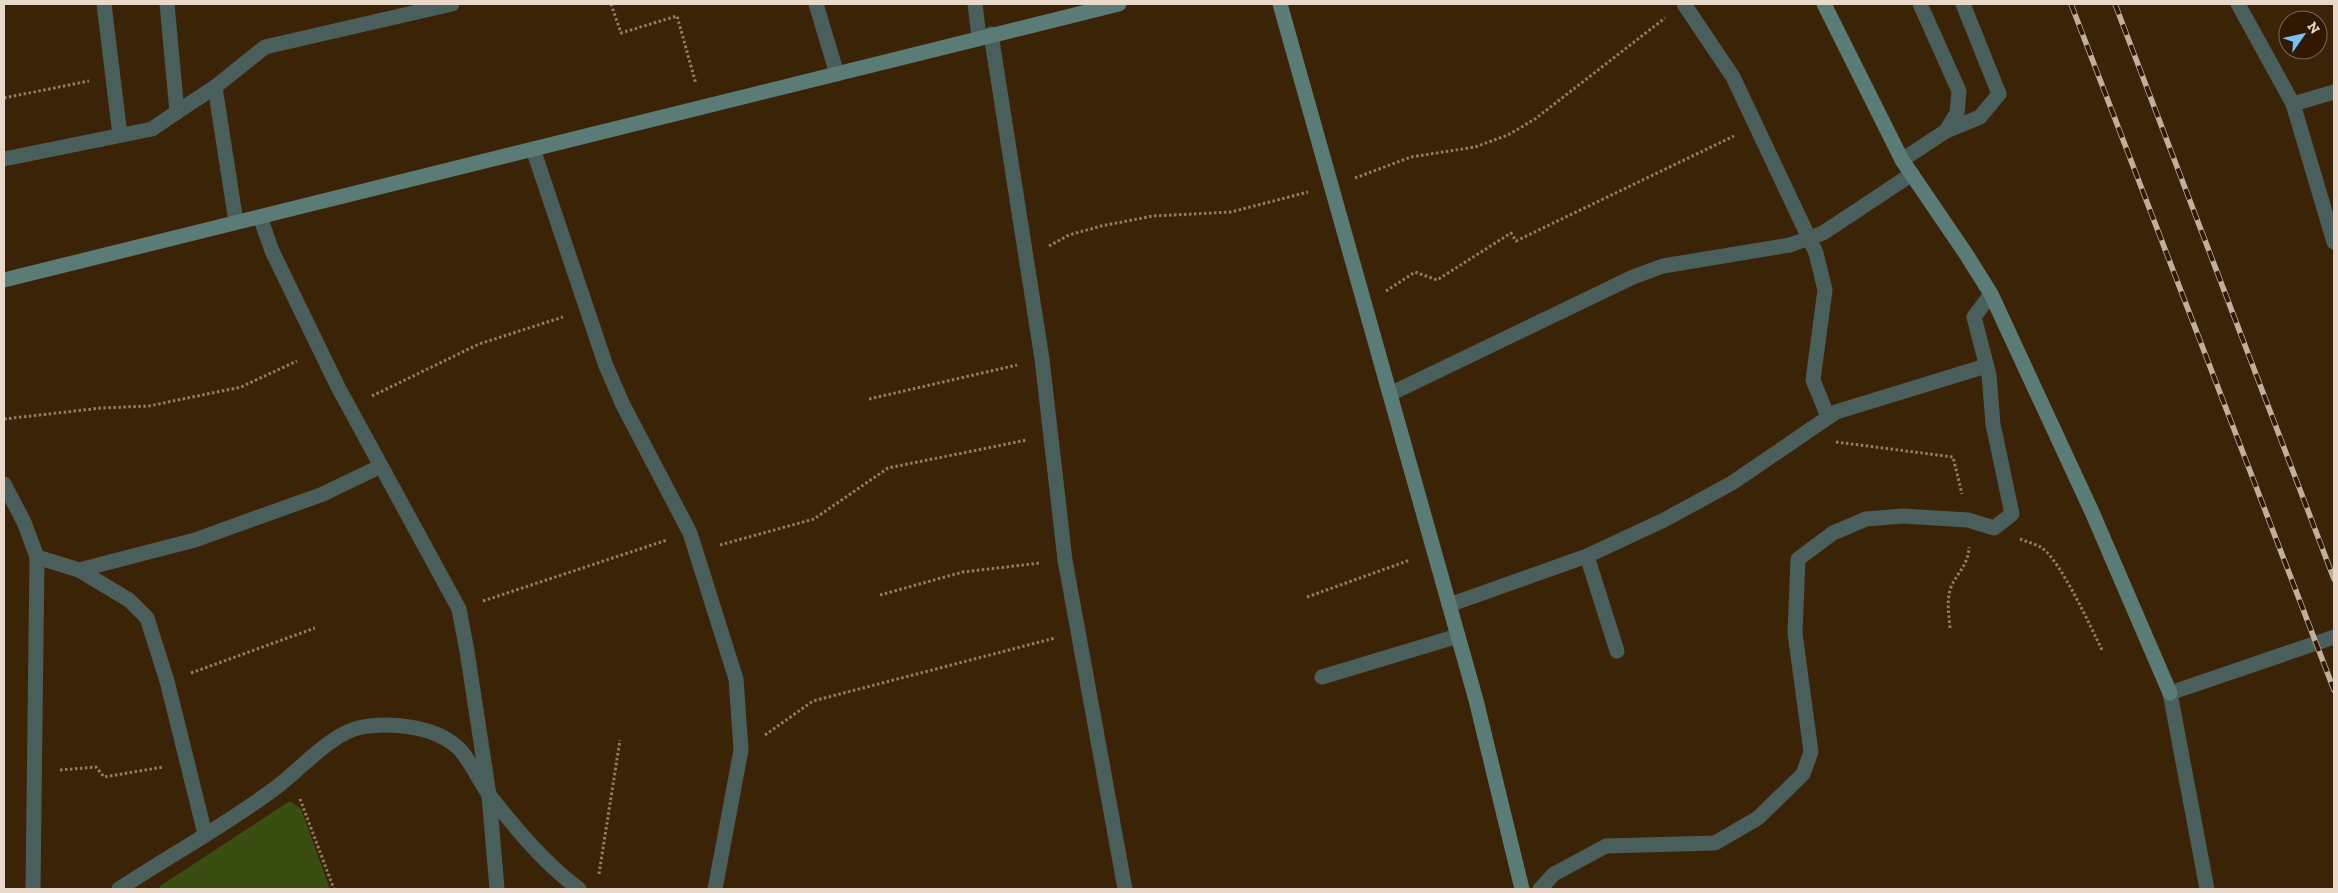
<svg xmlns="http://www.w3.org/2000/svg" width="2338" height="893" viewBox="0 0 2338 893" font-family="'Zilla Slab',serif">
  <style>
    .green { fill: #3b4e12 }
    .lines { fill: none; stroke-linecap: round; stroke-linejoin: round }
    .path { stroke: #917d67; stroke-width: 3; stroke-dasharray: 2.5 2.5; stroke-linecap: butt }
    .lane { stroke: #4a5e5b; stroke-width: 15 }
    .street { stroke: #4a5e5b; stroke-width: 15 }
    .secondary { stroke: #5b7b77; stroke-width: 15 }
    .rail-casing { stroke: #c1af9d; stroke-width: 5.5 }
    .rail { stroke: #301900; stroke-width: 4; stroke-dasharray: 11; stroke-linecap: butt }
  </style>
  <rect width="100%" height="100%" fill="#3b2307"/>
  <polygon class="green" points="290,801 301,809 330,889 159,889 160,886"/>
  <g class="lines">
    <g class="path">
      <polyline points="611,4 621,33 677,16 696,84"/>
      <polyline points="4,98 89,81"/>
      <polyline points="1355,178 1411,157 1475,147 1508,135 1535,119 1665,18"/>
      <polyline points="1049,246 1069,235 1101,226 1153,216 1231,212 1308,192"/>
      <polyline points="1386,291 1415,272 1437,280 1511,233 1516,241 1734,136"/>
      <polyline points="372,396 479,344 563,317"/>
      <polyline points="869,399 1017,365"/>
      <polyline points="4,419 101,408 149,406 241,387 297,361"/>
      <polyline points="1836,442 1953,457 1962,494"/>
      <path d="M2020,539C2027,542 2036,544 2042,548C2061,561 2092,630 2103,652"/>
      <polyline points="720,545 814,519 888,468 1027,440"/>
      <polyline points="880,595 963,572 1040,563"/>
      <polyline points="1307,597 1410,560"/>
      <polyline points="483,601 667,540"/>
      <path d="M1950,628C1949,614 1946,601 1951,587C1958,571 1968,566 1969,547"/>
      <polyline points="191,673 315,628"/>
      <polyline points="765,735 813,701 1055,638"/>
      <polyline points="60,770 96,767 104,777 163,767"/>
      <polyline points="300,799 334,889"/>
      <polyline points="599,874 620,740"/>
    </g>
    <g class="lane">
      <polyline points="1946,131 1980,117 1999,94 1963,4"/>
      <polyline points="1322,677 1458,636"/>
    </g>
    <g class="street">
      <polyline points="104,4 120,135"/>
      <polyline points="167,4 177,112 215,87 265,47 452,4"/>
      <polyline points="816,4 837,74"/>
      <polyline points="975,4 979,37"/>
      <polyline points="1684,4 1733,77 1816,253 1825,290 1813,380 1828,417"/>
      <polyline points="2238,4 2293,104 2334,242"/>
      <polyline points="991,34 1042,359 1065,560 1125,889"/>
      <polyline points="215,87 236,222"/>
      <polyline points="2293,104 2334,92"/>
      <polyline points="533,149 606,366 623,405 690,533 736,679 741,750 715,889"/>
      <polyline points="4,159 152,129 177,112"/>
      <polyline points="1902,160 1946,131 1957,113 1959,91 1920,4"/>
      <polyline points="260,217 272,251 338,387 459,609 467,651 489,795 497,889"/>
      <polyline points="1390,394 1633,277 1663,266 1790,245 1823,233 1912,174"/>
      <polyline points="4,484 24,522 37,557 33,889"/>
      <polyline points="1587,556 1617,651"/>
      <polyline points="37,557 79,570 195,540 323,494 381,466"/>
      <polyline points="79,570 129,600 147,618 167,681 205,834"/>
      <polyline points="1449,605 1587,556 1664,520 1732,483 1836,412 1986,366"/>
      <path d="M119,889C172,854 228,824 278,786C302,768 331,733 362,727C390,722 433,726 456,746C468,755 480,783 490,796C517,830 545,864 579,889"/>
      <polyline points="1540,889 1554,874 1606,846 1715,843 1758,818 1803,774 1811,752 1795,633 1798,559 1833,533 1866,519 1903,516 1968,520 1994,528 2012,514 1993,424 1989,375 1974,317 1991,294"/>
      <polyline points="2207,889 2170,693 2334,637"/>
    </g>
    <g class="secondary">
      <polyline points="1280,4 1476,700 1522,889"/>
      <polyline points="1824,4 1902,160 1966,254 1991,294 2092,512 2170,693"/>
      <polyline points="4,280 1119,4"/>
    </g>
    <defs>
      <g id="rail">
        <polyline points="2071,4 2334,690"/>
        <polyline points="2115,4 2334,579"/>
      </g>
    </defs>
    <use href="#rail" class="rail-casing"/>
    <use href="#rail" class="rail"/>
  </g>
  <rect width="2338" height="893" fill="none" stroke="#e9d9ca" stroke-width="10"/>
  <g transform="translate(2303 35) rotate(56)"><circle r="24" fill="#301900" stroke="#7a6651"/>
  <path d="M0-4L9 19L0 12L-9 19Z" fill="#7abef8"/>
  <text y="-8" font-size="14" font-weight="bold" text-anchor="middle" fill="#e9d9ca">N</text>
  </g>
</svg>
